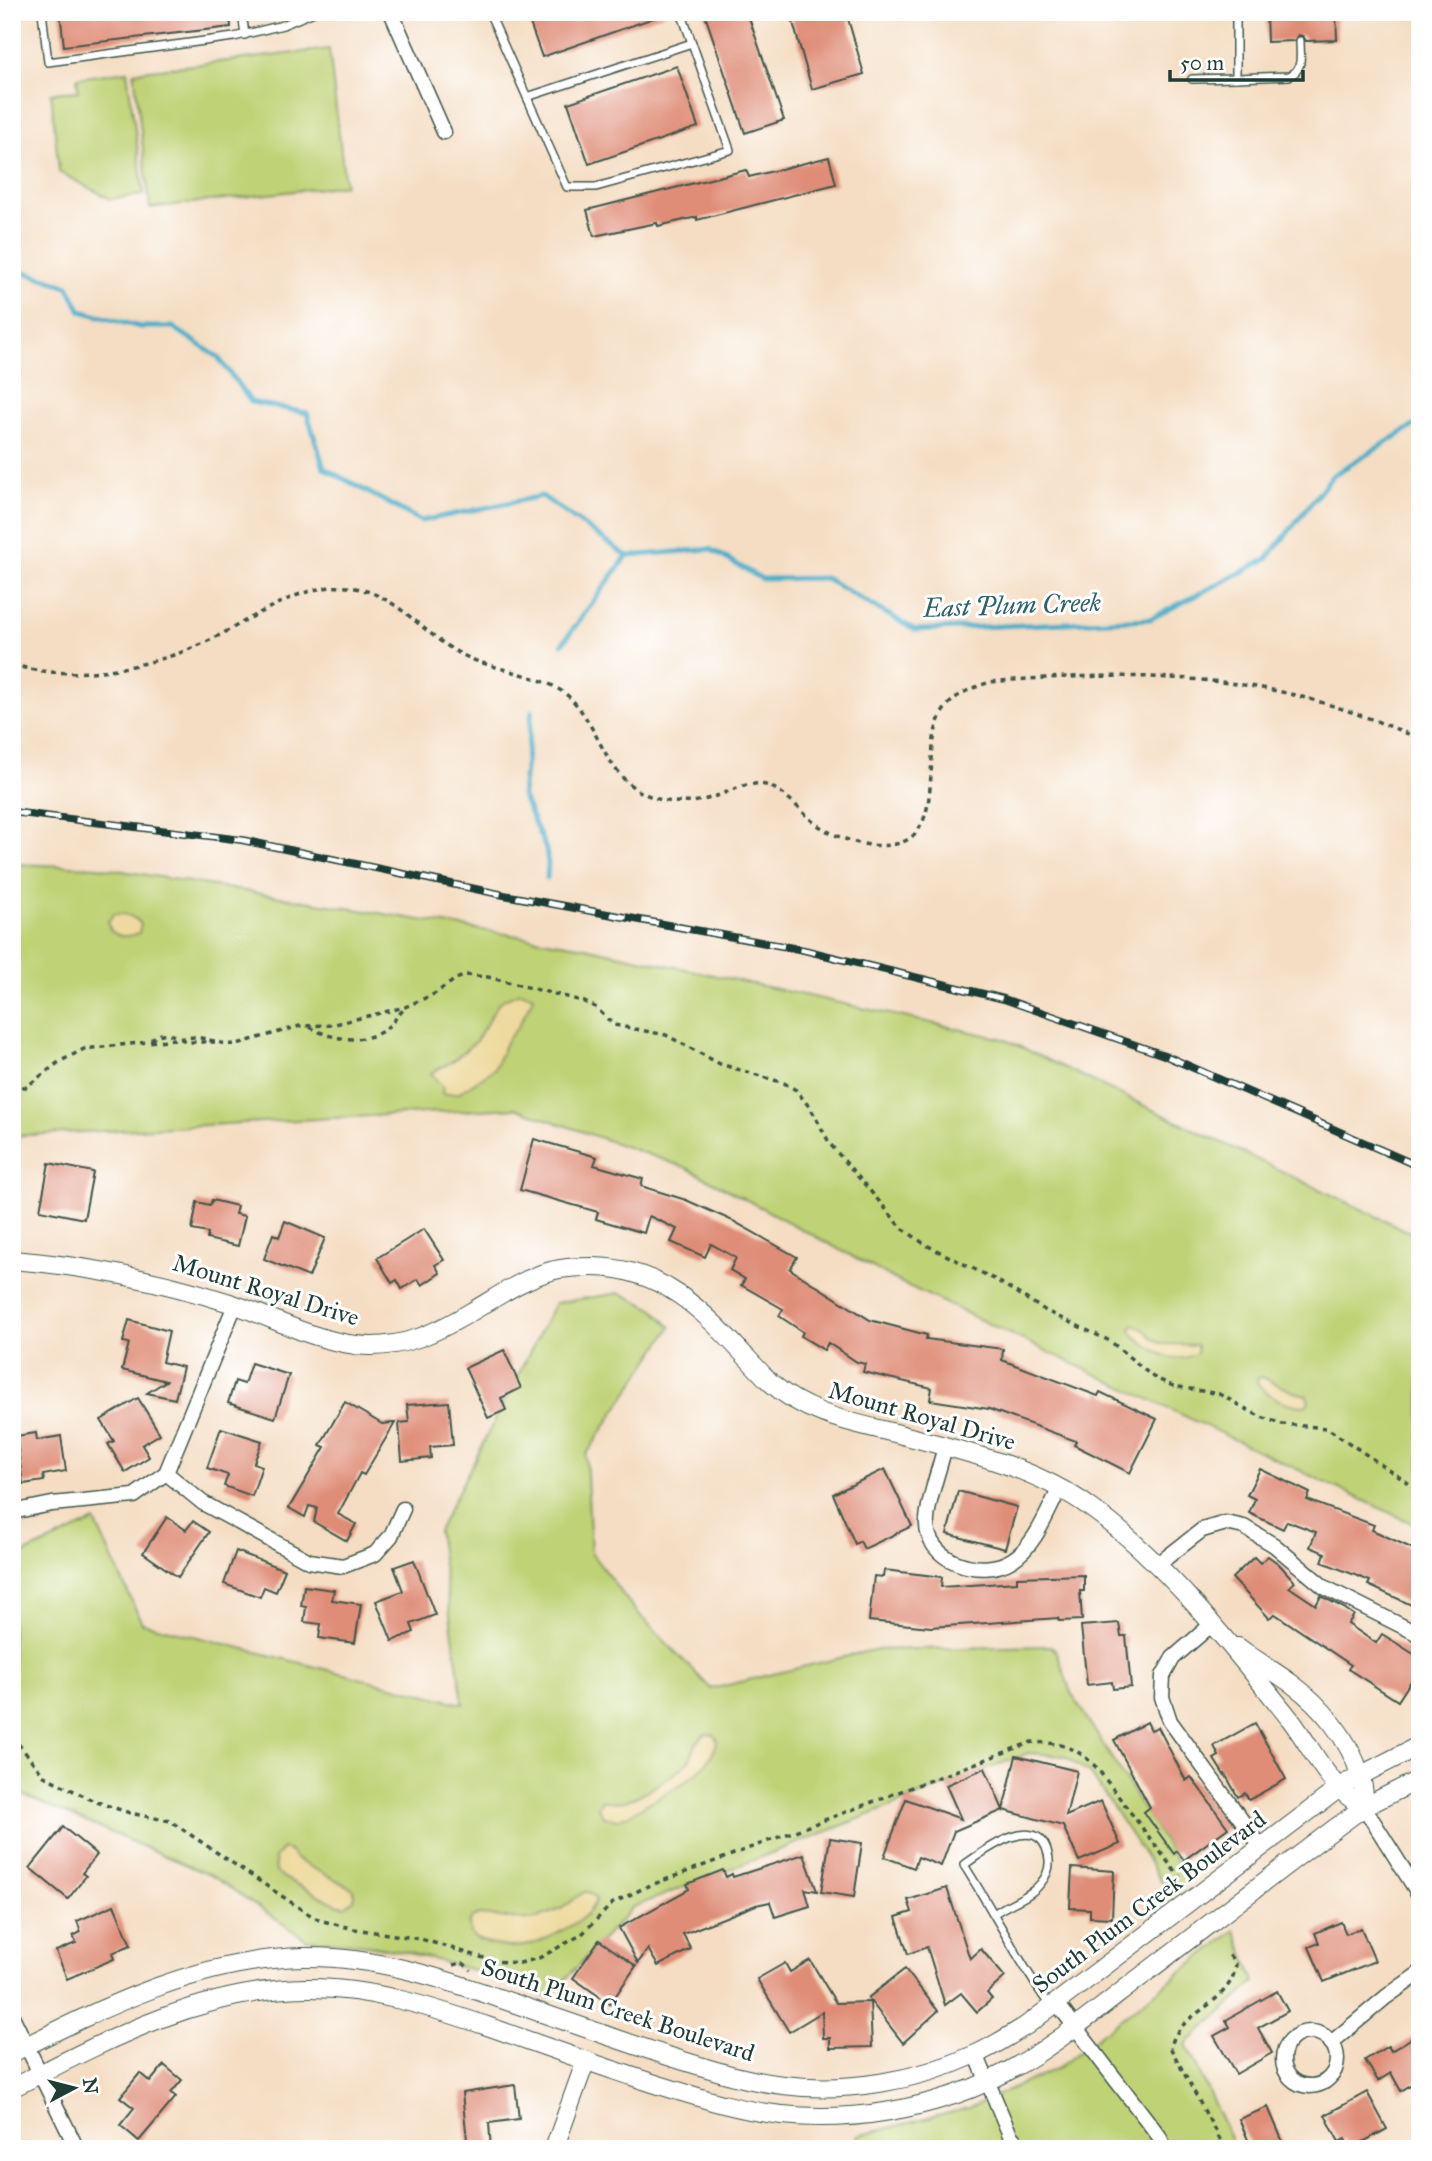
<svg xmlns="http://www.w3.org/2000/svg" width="1432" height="2161" viewBox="0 0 1432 2161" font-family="'IM FELL Great Primer',serif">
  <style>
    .green { fill: #bfd275; stroke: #6f8854; stroke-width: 2 }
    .sand { fill: #eeda9e; stroke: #868c69; stroke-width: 2 }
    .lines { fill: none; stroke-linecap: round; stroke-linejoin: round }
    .stream { stroke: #47adc7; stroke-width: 5 }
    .building { fill: #df8d77 }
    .service-casing { stroke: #3f5549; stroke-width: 10 }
    .minor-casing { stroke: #3f5549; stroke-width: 17 }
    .tertiary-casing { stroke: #3f5549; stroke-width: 20 }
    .path { stroke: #3f5549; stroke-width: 3.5; stroke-dasharray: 5 5; stroke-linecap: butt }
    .service { stroke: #fff; stroke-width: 7 }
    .minor { stroke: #fff; stroke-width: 14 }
    .tertiary { stroke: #fff; stroke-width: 18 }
    .rail-casing { stroke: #1f3d34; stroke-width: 8 }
    .rail { stroke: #fff; stroke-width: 5; stroke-dasharray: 16; stroke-linecap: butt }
    .labels { text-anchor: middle; stroke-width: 6; stroke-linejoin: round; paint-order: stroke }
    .street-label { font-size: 24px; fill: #1f3d34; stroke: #fff }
    .water-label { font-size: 26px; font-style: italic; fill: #2d6467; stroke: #fff }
  </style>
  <rect width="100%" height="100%" fill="#fff"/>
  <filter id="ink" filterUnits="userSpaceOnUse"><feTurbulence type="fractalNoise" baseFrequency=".0143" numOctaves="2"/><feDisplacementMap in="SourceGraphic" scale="14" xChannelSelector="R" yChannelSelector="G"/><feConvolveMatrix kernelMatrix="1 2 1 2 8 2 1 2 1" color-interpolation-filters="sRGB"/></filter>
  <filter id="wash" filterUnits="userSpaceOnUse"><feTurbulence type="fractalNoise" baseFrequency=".00686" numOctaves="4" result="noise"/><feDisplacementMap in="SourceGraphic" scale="28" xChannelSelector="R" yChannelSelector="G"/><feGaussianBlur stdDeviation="1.57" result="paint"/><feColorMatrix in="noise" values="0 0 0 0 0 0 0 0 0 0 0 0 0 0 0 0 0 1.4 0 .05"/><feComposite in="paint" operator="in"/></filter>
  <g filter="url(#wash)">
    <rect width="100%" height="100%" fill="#f4ddc2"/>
    <g class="green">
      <polygon points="329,49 345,185 150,208 134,72"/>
      <polygon points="127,71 144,195 110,199 59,172 51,93 78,91 77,78"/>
      <polygon points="12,864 98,867 585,947 1004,1039 1420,1237 1420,1527 902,1283 687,1168 515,1108 12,1136"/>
      <polygon points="620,1293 652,1308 671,1327 586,1455 591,1553 634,1609 711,1689 873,1650 1051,1646 1057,1652 1071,1693 1188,1880 1171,1896 1091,1774 1064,1756 1028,1753 633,1907 548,1998 488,1974 409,1953 356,1943 307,1940 214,1877 12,1790 12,1559 95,1521 142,1623 463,1704 438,1531 555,1303"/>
      <polygon points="1235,1930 1255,1982 1186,2044 1235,2149 865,2149 857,2136 969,2108 1058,2068"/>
    </g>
    <g class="sand">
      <path d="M114,914C124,913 134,916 141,924L139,933C126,939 108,937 108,921Z"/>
      <polygon points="520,992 533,996 532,1000 518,1027 507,1040 494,1069 459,1093 442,1094 443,1088 431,1073 453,1061 476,1041 498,1004 504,999"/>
      <path d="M1134,1325C1148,1328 1151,1341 1163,1344L1197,1345V1353C1174,1366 1159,1354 1141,1341C1135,1336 1132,1335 1131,1328Z"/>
      <path d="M1262,1377L1294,1392L1307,1395L1309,1402L1305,1406C1290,1406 1264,1396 1257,1382L1258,1378Z"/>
      <path d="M706,1734L714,1735L717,1741C710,1774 671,1790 645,1805C636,1810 625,1819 615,1819C606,1819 601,1815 598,1807L602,1801C609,1800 617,1803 624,1801C638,1798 681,1772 689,1760C696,1750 693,1740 706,1734Z"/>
      <polygon points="283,1849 290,1851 297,1860 354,1889 354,1900 345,1906 336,1904 282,1877 276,1872 275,1858"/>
      <path d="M584,1892H589L596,1899C592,1914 577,1922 565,1929C541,1943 522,1951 494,1945C484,1943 476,1940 470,1933L469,1924L472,1918L479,1915L532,1920L561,1909Z"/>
    </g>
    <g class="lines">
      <g class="stream">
        <polyline points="12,268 68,286 81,311 140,327 173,327 218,357 251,402 307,413 324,468 421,521 542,496 627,556 710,549 762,579 825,578 915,630 1150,619 1267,559 1333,475 1420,422"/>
        <polyline points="562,644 627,556"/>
        <polyline points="532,711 522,795 546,849 548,863 547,878"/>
      </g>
    </g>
    <g id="blocks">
      <g class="building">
        <polygon points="60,12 230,12 231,27 64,46"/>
        <polygon points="526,12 665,12 665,14 542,57"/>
        <polygon points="704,12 747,12 784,120 745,133"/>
        <polygon points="790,12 846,12 864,74 812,89"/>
        <polygon points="1266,12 1336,12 1337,40 1306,41 1303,36 1299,35 1294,41 1267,42"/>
        <polygon points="677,66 698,127 589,164 568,103"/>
        <polygon points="829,157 836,184 697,220 697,217 658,226 657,223 594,236 587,210 746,170 749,177"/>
        <polygon points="534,1139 597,1157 594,1165 643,1179 641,1186 686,1200 733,1221 797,1257 790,1269 870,1320 927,1335 926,1339 1003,1349 1002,1360 1098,1396 1100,1392 1157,1419 1130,1473 1074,1445 1076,1441 989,1409 930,1400 932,1388 863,1372 865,1364 857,1362 828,1343 824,1350 801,1336 803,1332 779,1316 783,1309 741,1285 745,1279 730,1270 736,1258 711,1244 705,1257 671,1242 677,1229 649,1216 644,1233 596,1219 598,1212 520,1190"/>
        <polygon points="49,1163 93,1172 84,1219 40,1210"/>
        <polygon points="212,1200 237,1206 235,1214 245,1216 238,1246 207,1239 208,1233 192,1230 197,1202 210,1205"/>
        <polygon points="285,1221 325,1238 309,1277 264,1259 273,1234 279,1237"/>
        <polygon points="424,1229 444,1260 435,1265 440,1273 422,1285 418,1279 402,1289 397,1280 392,1283 377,1258"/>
        <polygon points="129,1320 169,1331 162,1362 183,1367 175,1399 147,1393 166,1381 122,1370 129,1343 123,1342"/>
        <polygon points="504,1350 521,1388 501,1398 506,1410 488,1418 465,1368"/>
        <polygon points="251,1363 289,1375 275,1418 228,1403 235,1381 244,1384"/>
        <polygon points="138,1398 160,1434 142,1445 149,1457 125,1472 108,1444 114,1441 101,1420"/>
        <polygon points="345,1402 382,1424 395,1423 364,1475 360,1473 338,1514 356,1524 347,1541 314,1522 317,1508 309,1506 305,1517 289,1508 325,1447 320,1445"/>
        <polygon points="449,1402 453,1445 430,1447 431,1458 402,1461 399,1423 409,1422 407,1405"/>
        <polygon points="221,1428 262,1441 254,1463 262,1466 252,1496 224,1486 228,1475 207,1468"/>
        <polygon points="36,1433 37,1440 61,1436 66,1471 43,1475 44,1481 23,1484 16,1436"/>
        <polygon points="885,1469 912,1526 864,1549 860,1541 855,1544 833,1494"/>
        <polygon points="1260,1469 1310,1493 1307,1500 1374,1525 1372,1530 1420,1552 1420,1609 1368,1585 1370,1581 1322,1562 1325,1553 1310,1547 1316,1532 1287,1521 1283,1529 1249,1513 1255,1499 1247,1495"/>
        <polygon points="958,1491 1017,1507 1005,1549 947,1534"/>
        <polygon points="167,1517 186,1530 193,1521 209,1532 178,1577 143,1553"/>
        <polygon points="236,1551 285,1570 276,1592 264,1587 260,1597 224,1584"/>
        <polygon points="1268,1556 1279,1564 1295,1582 1289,1587 1316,1605 1321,1596 1344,1608 1354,1615 1348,1624 1376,1643 1382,1634 1420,1658 1420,1667 1398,1701 1348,1669 1351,1665 1275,1614 1269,1618 1232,1578 1254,1557 1260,1563"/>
        <polygon points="414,1560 435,1615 411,1624 414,1632 392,1641 376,1601 403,1591 394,1567"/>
        <polygon points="884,1570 942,1577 941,1587 1017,1582 1017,1577 1084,1575 1084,1591 1080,1591 1082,1620 1059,1621 1058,1618 931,1627 869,1621 874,1576 883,1577"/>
        <polygon points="304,1586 334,1590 332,1600 361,1604 355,1643 319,1638 321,1624 304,1622 306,1607 301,1606"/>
        <polygon points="1119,1623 1121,1636 1126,1636 1131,1687 1113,1689 1112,1682 1087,1685 1081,1626"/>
        <polygon points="1147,1722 1151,1730 1158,1727 1186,1781 1191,1777 1228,1828 1184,1860 1177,1851 1174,1854 1144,1812 1150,1807 1114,1740"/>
        <polygon points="1255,1723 1286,1779 1249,1800 1245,1793 1238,1797 1225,1774 1224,1775 1214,1759 1219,1756 1214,1746"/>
        <polygon points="1016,1756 1077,1771 1066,1816 1101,1801 1120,1844 1079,1861 1063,1826 1003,1810 954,1831 941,1866 918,1857 914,1868 884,1857 906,1799 961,1819 946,1785 985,1768 1003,1810"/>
        <polygon points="63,1827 97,1855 82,1873 86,1876 68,1899 30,1868"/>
        <polygon points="830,1838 862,1843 854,1897 821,1892"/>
        <polygon points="804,1854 817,1891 805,1889 810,1906 775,1917 770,1902 756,1905 683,1934 691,1949 658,1966 648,1949 638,1963 619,1928 689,1889 687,1884 723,1870 726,1877 732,1874 733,1877"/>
        <polygon points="1072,1868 1114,1871 1112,1918 1090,1917 1090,1909 1070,1908"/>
        <polygon points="947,1888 970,1959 981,1949 1005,1977 987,1993 992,1999 977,2012 961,1993 945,2005 927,1947 908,1954 896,1917 912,1912 908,1900"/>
        <polygon points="114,1905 131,1945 112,1953 114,1959 67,1979 56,1951 76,1943 73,1936 81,1932 77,1921"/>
        <polygon points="1341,1922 1346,1934 1361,1928 1375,1961 1324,1982 1309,1947 1319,1943 1315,1933"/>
        <polygon points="599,1940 636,1966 610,2004 573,1978"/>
        <polygon points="810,1960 836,2003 870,2002 872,2047 830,2048 830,2038 823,2038 822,2012 789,2032 757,1979 785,1963 790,1972"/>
        <polygon points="905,1969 938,2011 903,2043 868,1998"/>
        <polygon points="1277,1991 1288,2011 1258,2028 1272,2053 1236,2074 1214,2036 1230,2027 1226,2020"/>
        <polygon points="1420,2033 1420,2079 1401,2091 1391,2073 1378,2081 1365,2060 1388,2046 1391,2051"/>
        <polygon points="164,2065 182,2080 171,2093 176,2097 139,2141 120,2125 134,2108 120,2097 140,2073 150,2082"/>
        <polygon points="515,2085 519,2119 489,2123 491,2149 468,2149 462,2093"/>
        <polygon points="1367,2092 1387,2129 1350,2149 1345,2139 1339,2142 1325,2115"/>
        <polygon points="1268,2107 1286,2149 1252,2149 1239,2119"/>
      </g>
    </g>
  </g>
  <g filter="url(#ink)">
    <use href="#blocks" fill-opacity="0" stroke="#3f5549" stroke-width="2"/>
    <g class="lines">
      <defs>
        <g id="service">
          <polyline points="42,12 48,62 234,37 283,25 314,12"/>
          <polyline points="242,12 245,35"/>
          <polyline points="489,12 567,187 596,187 730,150 681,12"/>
          <path d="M1236,12V78L1289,76C1304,70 1300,55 1300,41"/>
          <polyline points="1192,79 1236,78"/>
          <polyline points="527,97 692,43"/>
          <path d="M995,1913C1009,1903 1030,1897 1040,1884C1048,1875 1051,1865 1048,1854C1038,1810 984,1851 964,1865C994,1912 1018,1961 1050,2006"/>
        </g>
        <g id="minor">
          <polyline points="391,12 444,132"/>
          <path d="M945,1446C940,1468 928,1499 927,1520C924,1562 982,1579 1012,1560C1036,1545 1047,1512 1060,1488"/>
          <polyline points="166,1473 203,1503 309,1561 343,1566 375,1554 391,1536 403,1509"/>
          <polyline points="12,1512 52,1504 134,1496 166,1473 235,1305"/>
          <polyline points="1157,1565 1202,1530 1226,1523 1244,1527 1274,1545 1324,1587 1420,1635"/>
          <polyline points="1211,1625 1173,1658 1163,1676 1162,1697 1170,1721 1261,1847"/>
          <polyline points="1364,1807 1420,1896"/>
          <polyline points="1056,2002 1159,2136 1165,2149"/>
          <polyline points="12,2016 77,2149"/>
          <circle cx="1310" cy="2059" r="27"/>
          <polyline points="1331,2043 1386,1997 1420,1973"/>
          <polyline points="976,2054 1010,2135 1022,2149"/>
        </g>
        <g id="tertiary">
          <path d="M12,1260C87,1266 159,1280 230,1303C272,1317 312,1340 356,1345C400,1350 434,1334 471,1312C497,1297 522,1279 551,1271C564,1267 580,1267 593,1267C675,1268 717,1328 770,1382C805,1414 850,1422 895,1433C962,1451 1034,1466 1091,1508C1164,1560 1234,1649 1290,1719C1314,1750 1328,1788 1364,1807"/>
          <path d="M1238,1647C1255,1660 1274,1671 1292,1684C1321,1705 1350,1740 1360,1775C1364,1785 1364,1796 1364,1807"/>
          <path d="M12,2053C104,2007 199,1959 304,1957C374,1956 442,1978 507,2001C563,2020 618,2040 674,2058C710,2069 745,2081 783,2085C847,2093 917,2081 976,2054C994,2046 1011,2035 1027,2025L1346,1783L1420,1745"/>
          <path d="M12,2088C105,2041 199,1990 306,1988C369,1987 431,2007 490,2027C547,2047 604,2068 662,2086C701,2098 741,2111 782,2115C839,2121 899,2113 954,2095C1026,2071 1084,2020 1143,1975C1207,1926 1270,1877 1334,1829L1364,1807L1420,1779"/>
          <polyline points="554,2149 586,2060"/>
        </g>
      </defs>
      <use href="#service" class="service-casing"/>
      <use href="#minor" class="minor-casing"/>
      <use href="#tertiary" class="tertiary-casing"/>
      <g class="path">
        <path d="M12,664C68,684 155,667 208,641C252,620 307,576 360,589C403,600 427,639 467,657C497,671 543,674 568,696C598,723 604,772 641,792C668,806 694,805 722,794C737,788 753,780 769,786C786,793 798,808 811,820C833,838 868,850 896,844C948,833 919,746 944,710C955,694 972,688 990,682C1073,674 1180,673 1262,688C1316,698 1370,717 1420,739"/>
        <path d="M310,1027C330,1039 360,1044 381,1032C391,1026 397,1016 405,1008"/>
        <polyline points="181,1039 189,1042 215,1042"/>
        <path d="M151,1040C159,1032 169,1032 178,1038"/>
        <path d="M12,1087H26L59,1062L84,1049L194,1037C209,1038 222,1046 237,1044L300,1026L331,1025L405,1007L434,994L456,979L466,975L488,977L582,1001L595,1007L614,1025L666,1035L720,1064L784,1083L796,1090L811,1109L830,1144L902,1228L926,1245L996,1280L1046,1311L1110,1341L1153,1377L1173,1386L1219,1394L1261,1417L1282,1424L1327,1428L1420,1491"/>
        <path d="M12,1736L44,1776L94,1801L130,1813L170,1821L304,1911L319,1920L354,1929L421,1939L494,1961L520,1963L539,1958L581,1935L613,1903L646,1887L1032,1742C1063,1744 1074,1745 1097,1768L1180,1878"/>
        <polyline points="453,1965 463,1963 471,1970"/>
        <path d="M1225,2149L1171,2049C1175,2012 1231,2007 1236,1964L1227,1952"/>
      </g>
      <use href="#service" class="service"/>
      <use href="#minor" class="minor"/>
      <use href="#tertiary" class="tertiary"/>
      <defs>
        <polyline id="rail" points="12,812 242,840 504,895 804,950 1004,999 1164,1055 1420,1167"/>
      </defs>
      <use href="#rail" class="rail-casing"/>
      <use href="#rail" class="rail"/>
    </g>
  </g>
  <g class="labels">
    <g class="street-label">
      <text transform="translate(266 1290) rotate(17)" y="8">Mount Royal Drive</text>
      <text transform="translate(922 1416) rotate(16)" y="8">Mount Royal Drive</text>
      <text transform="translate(1149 1902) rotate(-37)" y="8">South Plum Creek Boulevard</text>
      <text transform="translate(618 2010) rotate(18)" y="8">South Plum Creek Boulevard</text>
    </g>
    <g class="water-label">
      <text transform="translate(1012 605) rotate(-2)" y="9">East Plum Creek</text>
    </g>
  </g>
  <rect width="1432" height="2161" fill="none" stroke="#fff" stroke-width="42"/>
  <g transform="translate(74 2088) rotate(83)" stroke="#ffffff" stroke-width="5" paint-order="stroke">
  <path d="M0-5L12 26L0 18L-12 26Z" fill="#1f3d34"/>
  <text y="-10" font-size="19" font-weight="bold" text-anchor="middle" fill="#1f3d34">N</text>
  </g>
  <path d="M1170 70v10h133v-10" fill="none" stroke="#1f3d34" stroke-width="3.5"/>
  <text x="1180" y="70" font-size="21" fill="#1f3d34" stroke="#ffffff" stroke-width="5" paint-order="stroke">50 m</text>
</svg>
